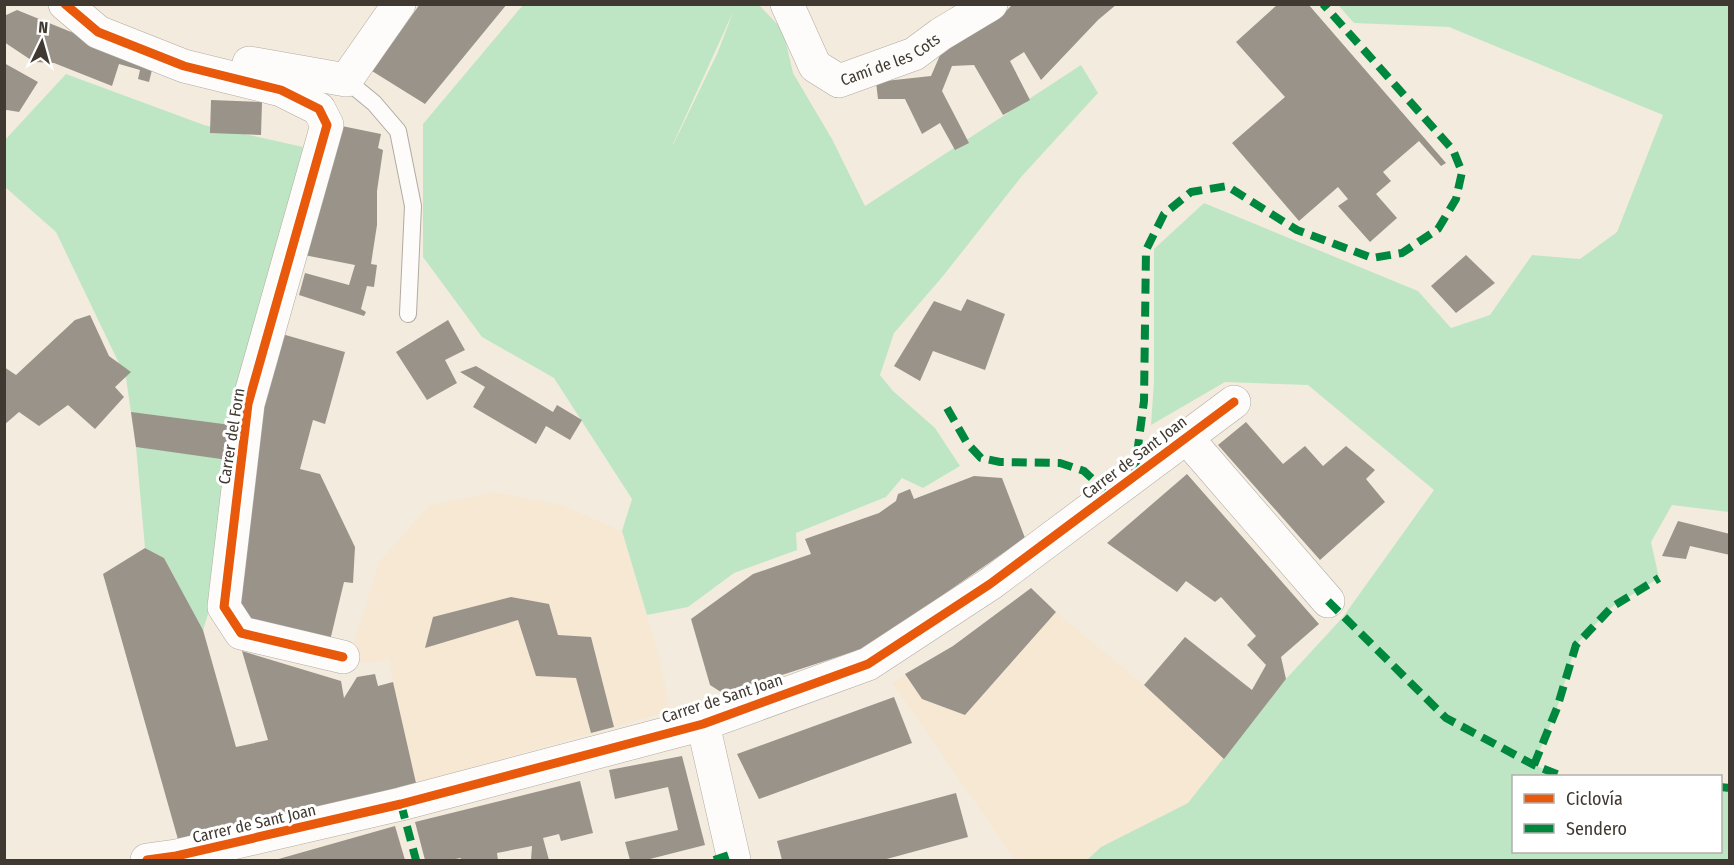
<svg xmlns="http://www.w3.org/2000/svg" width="1734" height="865" viewBox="0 0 1734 865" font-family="'Fira Sans Condensed',sans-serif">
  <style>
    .built { fill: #f7e8d3 }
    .green { fill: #bfe6c4; fill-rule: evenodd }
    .building { fill: #9a938a }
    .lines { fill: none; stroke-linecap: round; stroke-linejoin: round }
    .service-casing { stroke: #b1aaa1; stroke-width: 18 }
    .minor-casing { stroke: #b1aaa1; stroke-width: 34 }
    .service { stroke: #fdfcfa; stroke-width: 16 }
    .minor { stroke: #fdfcfa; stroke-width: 33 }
    .quiet { stroke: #00873e; stroke-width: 8; stroke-dasharray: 15 8; stroke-linecap: butt }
    .cycleway-casing { stroke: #fff; stroke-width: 13 }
    .cycleway { stroke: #e8590c; stroke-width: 9 }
    .labels { text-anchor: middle; stroke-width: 6; stroke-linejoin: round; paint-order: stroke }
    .street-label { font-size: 16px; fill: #403931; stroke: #fff }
  </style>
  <rect width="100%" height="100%" fill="#f4ebdf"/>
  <g class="built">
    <polygon points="495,492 562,505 622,531 661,664 670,711 416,783 393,682 390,660 362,663 354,644 379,562 430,505"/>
    <polygon points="1031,588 1056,612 1144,685 1224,759 1188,803 1101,847 1087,860 1015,860 892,683 953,646"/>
  </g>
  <g class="green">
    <path d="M523,5H759L783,30L793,73L832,139L865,206L1081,65L1098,93L1022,176L943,276L894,333L880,375L893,391L935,428L960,466L923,488L902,478L886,497L796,533L797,550L734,573L688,607L647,615L622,531L632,499L554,378L482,337L423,257V124ZM734,10L717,54L673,145V144Z"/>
    <polygon points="1338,5 1729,5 1729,512 1672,505 1651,542 1659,578 1612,607 1576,645 1557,708 1534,765 1562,776 1514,776 1514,852 1720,852 1721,787 1729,788 1729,860 1087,860 1101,847 1188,803 1286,679 1343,617 1434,490 1308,385 1225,382 1151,425 1154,381 1154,249 1204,203 1418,291 1451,328 1490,315 1532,255 1580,259 1617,232 1663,115 1449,27 1354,23"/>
    <polygon points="66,74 204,125 303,147 232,420 214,595 203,630 164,558 145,548 136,447 126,378 56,232 5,187 4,141"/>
  </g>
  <g class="building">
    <polygon points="420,4 507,4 425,104 372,71"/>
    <polygon points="1013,4 1117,4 1098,20 1041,80 1024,52 1010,61 1030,100 1003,115 974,65 952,66 942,91 969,143 955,150 940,123 922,134 905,99 878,99 876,82 931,76 944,46 997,20"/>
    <polygon points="1278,4 1308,4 1446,163 1441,166 1419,141 1383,172 1391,181 1376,194 1397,218 1370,242 1338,206 1348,199 1338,187 1299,221 1232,143 1285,97 1236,42"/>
    <polygon points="17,10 86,38 154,62 149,82 138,79 140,70 119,64 112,86 54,63 34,62 4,42 4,16"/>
    <polygon points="4,63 38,82 19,112 7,110 4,111"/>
    <polygon points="211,100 262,102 261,135 210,133"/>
    <polygon points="332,124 381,134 378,148 383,150 377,191 377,225 371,264 377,265 374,287 367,286 361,309 366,312 364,316 299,295 305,273 349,285 355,265 304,255"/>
    <polygon points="1466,255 1495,283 1456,313 1431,286"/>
    <polygon points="967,299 1005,314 985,370 933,351 920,381 894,366 934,301 961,311"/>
    <polygon points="90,315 109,356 131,372 115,387 124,397 95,429 68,405 39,426 19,412 4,425 4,367 16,375 75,320"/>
    <polygon points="448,320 465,350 445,360 457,383 427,400 396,352"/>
    <polygon points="282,334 345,352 325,424 313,420 300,469 320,474 355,547 353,583 344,582 329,645 237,622 250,460"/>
    <polygon points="476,366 553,412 557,405 582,420 570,440 546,426 536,444 473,407 485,387 460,372"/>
    <polygon points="131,412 231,425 228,460 136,447"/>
    <polygon points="1246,422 1283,464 1305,446 1323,466 1346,446 1375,470 1366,479 1385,502 1320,560 1218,445"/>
    <polygon points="1187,474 1319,624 1281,657 1286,679 1224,759 1144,685 1185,637 1252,690 1266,665 1247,645 1256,636 1221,597 1215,602 1186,581 1177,592 1107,543"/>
    <polygon points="974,476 1002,478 1025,538 868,647 724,694 710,685 691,619 753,574 811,554 805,539 879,513 896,501 898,494 910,489 914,499"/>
    <polygon points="1678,521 1730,534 1730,555 1690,546 1686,559 1662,556"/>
    <polygon points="145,548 164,558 203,630 236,747 268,740 242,651 341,681 344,698 357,677 375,674 378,686 393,682 416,783 179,843 103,574"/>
    <polygon points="1031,588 1056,612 965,715 922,699 905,674 953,646"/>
    <polygon points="511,597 549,604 558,635 591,637 614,727 591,733 576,678 536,676 518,620 425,648 433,617"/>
    <polygon points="894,697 912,743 759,799 737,754"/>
    <polygon points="682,756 705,845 646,860 630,860 625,842 678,830 668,787 615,799 609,770"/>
    <polygon points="580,781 593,833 561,841 559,834 543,838 549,860 531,860 532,846 497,853 498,860 460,860 461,858 450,860 425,860 415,822"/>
    <polygon points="956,793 968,837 883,860 782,860 777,841"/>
    <polygon points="395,826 405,860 275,860"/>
  </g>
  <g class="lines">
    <defs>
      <polyline id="service" points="346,80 374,103 398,131 413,206 408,314"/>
      <g id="minor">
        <polyline points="65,4 98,32 184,66 281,90 319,109 327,125 248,404 224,607 241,633 343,657"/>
        <path id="s1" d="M787,4L815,66L839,81L914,54L941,34L991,4"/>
        <polyline points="249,63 346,80 399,4"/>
        <polyline points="1186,437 1328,601"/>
        <polyline points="703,724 734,860"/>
        <polyline points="147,860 176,856 401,804 703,724 868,664 990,584 1234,402"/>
      </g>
    </defs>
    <use href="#service" class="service-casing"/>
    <use href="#minor" class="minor-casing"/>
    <use href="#service" class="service"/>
    <use href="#minor" class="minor"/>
    <g class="quiet">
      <polyline points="947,408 967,443 981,458 1000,462 1060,463 1084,471 1098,484 1106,497"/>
      <polyline points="1134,477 1144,401 1146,250 1164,214 1191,192 1227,186 1297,230 1372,258 1402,253 1438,229 1456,199 1462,172 1453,150 1323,4"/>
      <polyline points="1328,601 1446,718 1534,765 1562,776"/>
      <polyline points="1534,765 1557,708 1576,645 1612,607 1659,578"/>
      <polyline points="1720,787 1730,788"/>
      <polyline points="401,804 416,860"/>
      <polyline points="714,860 732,854"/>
    </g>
    <defs>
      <g id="cycleway">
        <polyline points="65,4 98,32 184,66 281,90 319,109 327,125 248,404 224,607 241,633 343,657"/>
        <polyline points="147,860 176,856 401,804 703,724 868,664 990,584 1234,402"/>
      </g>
    </defs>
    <use href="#cycleway" class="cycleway-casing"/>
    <use href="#cycleway" class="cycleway"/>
  </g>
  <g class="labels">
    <g class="street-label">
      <text dy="6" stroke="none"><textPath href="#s1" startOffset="152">Camí de les Cots</textPath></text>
      <text transform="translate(231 436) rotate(-81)" y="6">Carrer del Forn</text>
      <text transform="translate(1134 457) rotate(-37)" y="6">Carrer de Sant Joan</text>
      <text transform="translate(722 698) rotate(-18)" y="6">Carrer de Sant Joan</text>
      <text transform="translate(254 823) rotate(-13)" y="6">Carrer de Sant Joan</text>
    </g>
  </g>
  <rect width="1734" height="865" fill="none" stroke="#403931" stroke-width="12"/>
  <rect x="1512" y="775" width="210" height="78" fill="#ffffff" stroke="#b3b0ad" stroke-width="1.5"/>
  <rect x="1524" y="794" width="30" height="9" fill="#e8590c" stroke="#b3b0ad" stroke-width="1.5"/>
  <text x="1566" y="805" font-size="18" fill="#403931">Ciclovía</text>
  <rect x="1524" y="824" width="30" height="9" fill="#00873e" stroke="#b3b0ad" stroke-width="1.5"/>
  <text x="1566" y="835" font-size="18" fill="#403931">Sendero</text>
  <g transform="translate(42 42) rotate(5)" stroke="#ffffff" stroke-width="4.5" paint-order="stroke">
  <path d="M0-4.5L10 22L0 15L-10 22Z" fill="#403931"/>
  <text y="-9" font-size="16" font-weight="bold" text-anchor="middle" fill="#403931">N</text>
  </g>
</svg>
